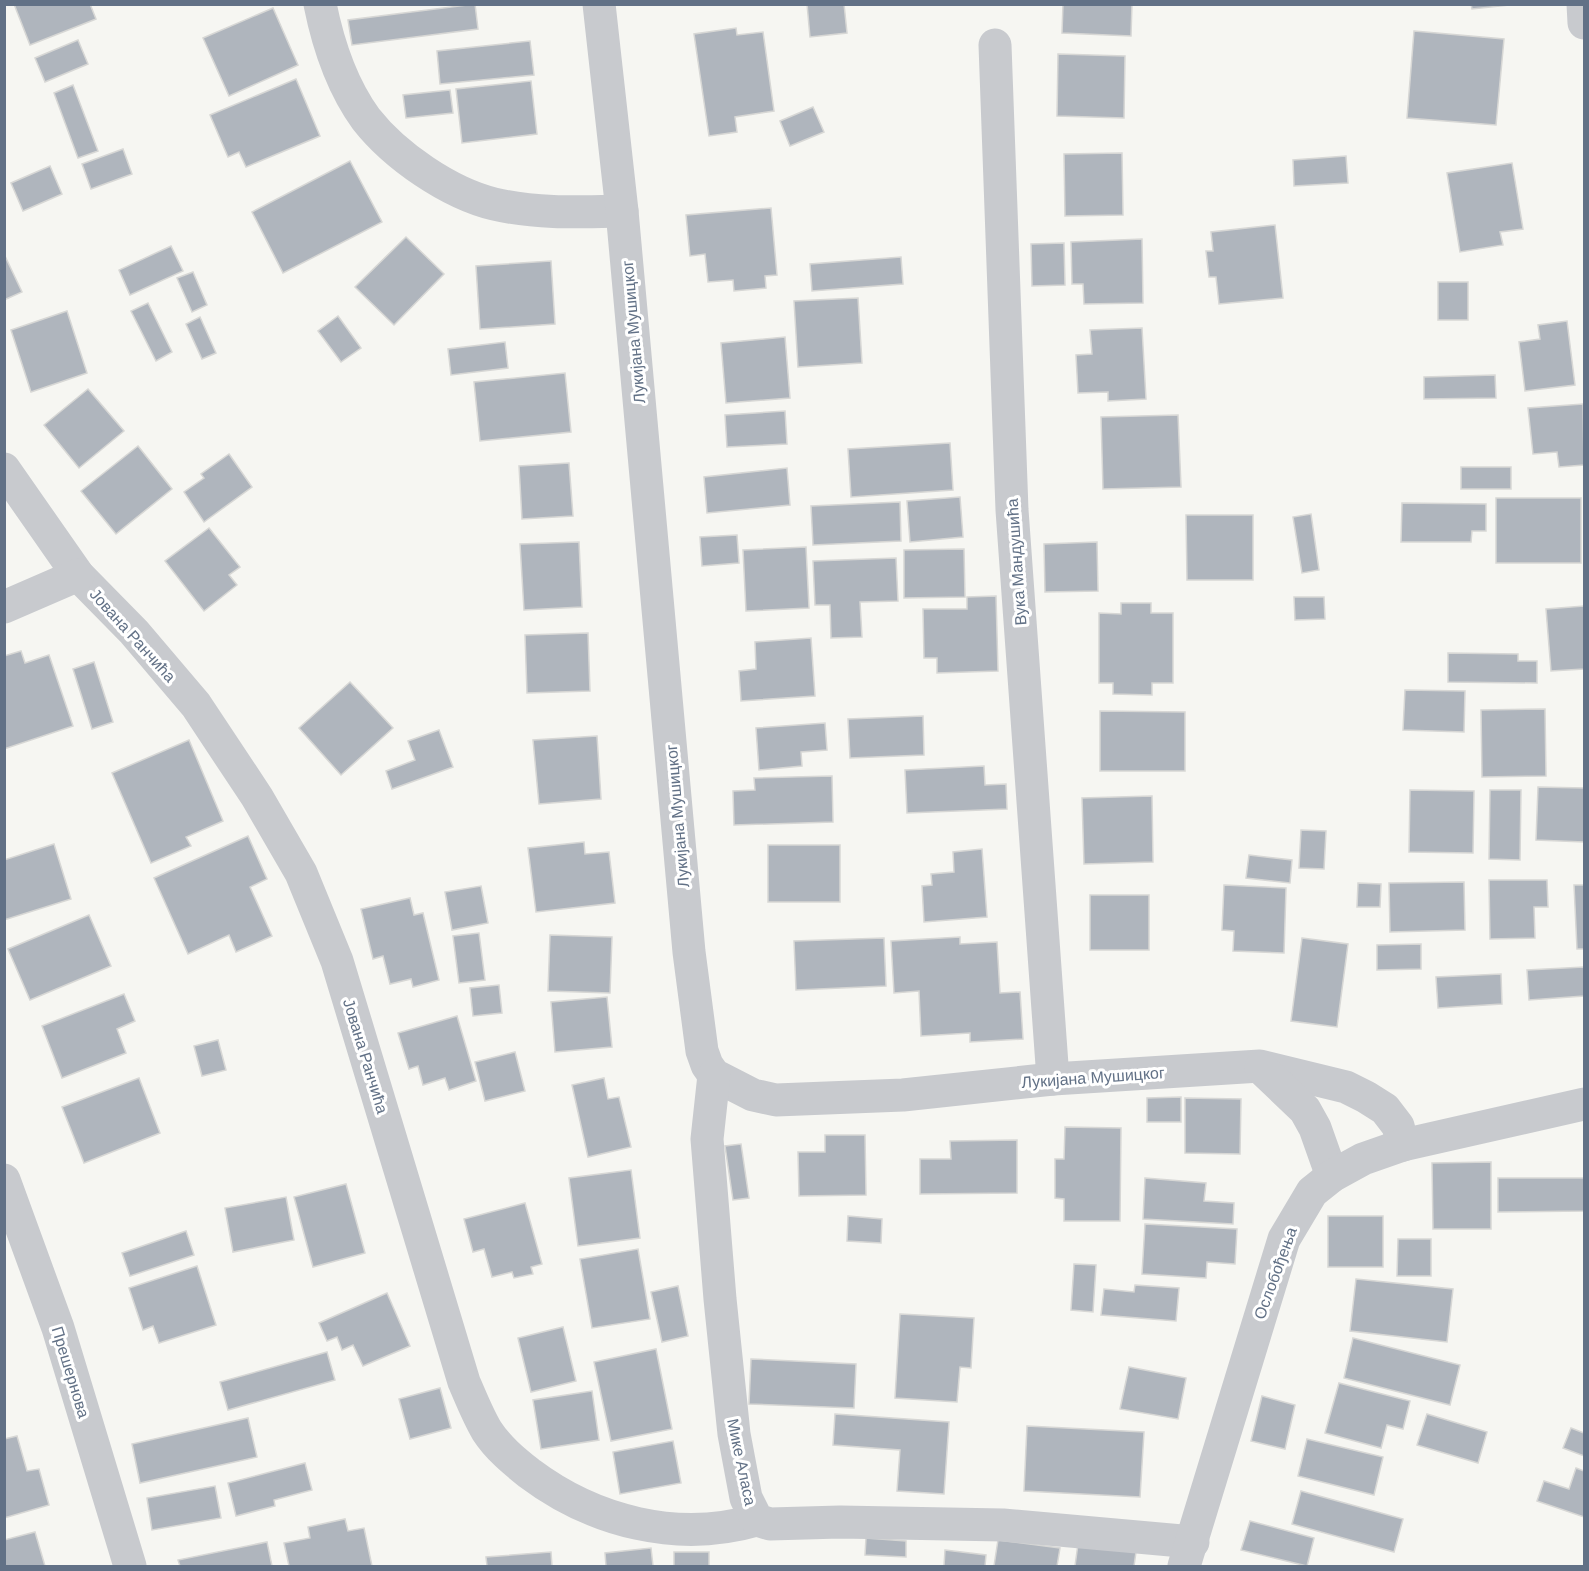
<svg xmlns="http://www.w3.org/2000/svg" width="1589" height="1571" viewBox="0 0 1589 1571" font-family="Helvetica,sans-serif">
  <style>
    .building { fill: #afb5bd; stroke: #d7d7d5; stroke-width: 1.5 }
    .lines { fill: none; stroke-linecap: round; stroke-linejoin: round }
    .minor { stroke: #c8cace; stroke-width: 33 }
    .labels { text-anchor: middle; stroke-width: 6; stroke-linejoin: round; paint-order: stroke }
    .street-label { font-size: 16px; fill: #627186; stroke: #fff }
  </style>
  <rect width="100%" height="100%" fill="#f6f6f2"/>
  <g class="building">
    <polygon points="14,4 90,4 96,19 30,45"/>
    <polygon points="475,4 478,29 352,45 348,20"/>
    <polygon points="807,4 844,4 847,33 810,37"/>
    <polygon points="1063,4 1132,4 1131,36 1062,33"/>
    <polygon points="1471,4 1519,4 1472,9"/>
    <polygon points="273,8 298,65 229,96 203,38"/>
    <polygon points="736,28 737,35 763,32 774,111 735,117 737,132 709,136 694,34"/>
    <polygon points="1414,31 1504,39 1496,125 1407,118"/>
    <polygon points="78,40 88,64 45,82 35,58"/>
    <polygon points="530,41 534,75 440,84 437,51"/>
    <polygon points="1058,54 1125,56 1124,118 1057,116"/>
    <polygon points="296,79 320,136 246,167 239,152 228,157 210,115"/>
    <polygon points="531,81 537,134 462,143 456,89"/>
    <polygon points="73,85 98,151 78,158 54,93"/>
    <polygon points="450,90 453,113 406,118 403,95"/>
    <polygon points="813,107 824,132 790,146 780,121"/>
    <polygon points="123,149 132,174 91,189 82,164"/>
    <polygon points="1122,153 1123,215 1065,216 1064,154"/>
    <polygon points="1346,156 1348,183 1294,186 1293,160"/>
    <polygon points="350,161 382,222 283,273 252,212"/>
    <polygon points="1512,163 1523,229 1500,232 1503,245 1460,252 1447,173"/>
    <polygon points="50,166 62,194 23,211 11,183"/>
    <polygon points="771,208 777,275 765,276 766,288 734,291 733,280 708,282 705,254 690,256 686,215"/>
    <polygon points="1275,225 1283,298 1219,304 1216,277 1209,277 1206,251 1213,251 1211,232"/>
    <polygon points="406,237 444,274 394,325 355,287"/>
    <polygon points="1142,239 1143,303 1084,304 1083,284 1072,284 1071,242"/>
    <polygon points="1064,243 1065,285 1032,286 1031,244"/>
    <polygon points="171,246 183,271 130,295 119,270"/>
    <polygon points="4,254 22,292 4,300"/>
    <polygon points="901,257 903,284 812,291 810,264"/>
    <polygon points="551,261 555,324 480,329 476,266"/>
    <polygon points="193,272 207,305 192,312 177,278"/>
    <rect x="1438" y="282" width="30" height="38"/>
    <polygon points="858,298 862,363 798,367 794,301"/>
    <polygon points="148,303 172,352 156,361 131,311"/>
    <polygon points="67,311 87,373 31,392 11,330"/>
    <polygon points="338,316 361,348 341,362 318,331"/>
    <polygon points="200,317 216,353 202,359 186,324"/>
    <polygon points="1567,321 1575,385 1525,391 1519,342 1540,339 1538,325"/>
    <polygon points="1142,328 1146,399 1108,401 1108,392 1078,393 1076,355 1092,354 1090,330"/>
    <polygon points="785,337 790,398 726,403 721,343"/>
    <polygon points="505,342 508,368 451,375 448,349"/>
    <polygon points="565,373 571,432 480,441 474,382"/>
    <polygon points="1495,375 1496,398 1424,399 1424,377"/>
    <polygon points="88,389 124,431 79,468 44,425"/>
    <polygon points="1583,404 1584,465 1559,467 1557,452 1533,454 1528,408"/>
    <polygon points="785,411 787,444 727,447 725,415"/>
    <polygon points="1178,415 1181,487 1103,489 1101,417"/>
    <polygon points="950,443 953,490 851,497 848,449"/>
    <polygon points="138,446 172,489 116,534 81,491"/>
    <polygon points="229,454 252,487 204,522 184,492 204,478 201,474"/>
    <polygon points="569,463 573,516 522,519 519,466"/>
    <rect x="1461" y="467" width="50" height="22"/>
    <polygon points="787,468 790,505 707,513 704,477"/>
    <polygon points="960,497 963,537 910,542 907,501"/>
    <rect x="1496" y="498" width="85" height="65"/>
    <polygon points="900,502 901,541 813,545 811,506"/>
    <polygon points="1402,503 1486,504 1486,531 1472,531 1471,542 1401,542"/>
    <polygon points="1311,514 1319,570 1302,573 1293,517"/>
    <polygon points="1186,515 1253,515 1253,580 1187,580"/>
    <polygon points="209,528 240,567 229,575 237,585 204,611 165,561"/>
    <polygon points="737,535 739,563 702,566 700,537"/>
    <polygon points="579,542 582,607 524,610 520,544"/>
    <polygon points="1097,542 1098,591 1045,592 1044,544"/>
    <polygon points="806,547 809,608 746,611 743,550"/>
    <polygon points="964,549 965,597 904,598 904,550"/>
    <polygon points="896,558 898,601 860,602 862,637 831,638 830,605 815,605 813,561"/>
    <polygon points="996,596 998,671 937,673 937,658 924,658 923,609 967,609 967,597"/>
    <polygon points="1294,597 1324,597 1325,619 1295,620"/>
    <polygon points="1121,603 1151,603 1151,613 1173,613 1173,683 1152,683 1152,695 1113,694 1113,683 1099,683 1099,613 1121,614"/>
    <polygon points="1584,606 1584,669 1551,671 1546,609"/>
    <polygon points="588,633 590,691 527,693 525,635"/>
    <polygon points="811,638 815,696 741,701 739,671 756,669 755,642"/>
    <polygon points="21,651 25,663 49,655 73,726 4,749 4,656"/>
    <polygon points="1448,653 1518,654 1518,661 1537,661 1537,683 1448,682"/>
    <polygon points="94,662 113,722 92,729 73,669"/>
    <polygon points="350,682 393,728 341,775 299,728"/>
    <polygon points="1405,690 1465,691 1464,732 1403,730"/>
    <polygon points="1545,709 1546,776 1482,777 1481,710"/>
    <polygon points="1100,711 1185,712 1185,771 1100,771"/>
    <polygon points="923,716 924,755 850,758 848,719"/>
    <polygon points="825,723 827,750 801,752 802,766 759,770 756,728"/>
    <polygon points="439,730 453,767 392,789 386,771 415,760 408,741"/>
    <polygon points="597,736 601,799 539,804 533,740"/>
    <polygon points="189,740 223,821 186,837 191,846 151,863 112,773"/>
    <polygon points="984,766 985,785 1006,784 1007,809 907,813 905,770"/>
    <polygon points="832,776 833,822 734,825 733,791 755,790 754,778"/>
    <polygon points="1538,787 1584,788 1584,842 1536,840"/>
    <polygon points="1410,790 1474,791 1473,853 1409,852"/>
    <polygon points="1490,790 1521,790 1520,860 1489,859"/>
    <polygon points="1152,796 1153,862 1084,864 1082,798"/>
    <polygon points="1301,830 1326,831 1324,869 1299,868"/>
    <polygon points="248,836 267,879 250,887 272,936 236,952 229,935 188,954 154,878"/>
    <polygon points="584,842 585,854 609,852 615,903 536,912 528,848"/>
    <polygon points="54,844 71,899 4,920 4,860"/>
    <rect x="768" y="845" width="72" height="57"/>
    <polygon points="982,849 987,917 924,922 922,886 932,885 931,874 954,872 953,852"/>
    <polygon points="1249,855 1292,860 1290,883 1246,878"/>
    <polygon points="1489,880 1547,880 1548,907 1534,907 1535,938 1490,939"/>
    <polygon points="1464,882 1465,930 1390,932 1389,883"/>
    <polygon points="1358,883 1381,884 1380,907 1357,907"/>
    <polygon points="1224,885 1286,888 1284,953 1233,951 1234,931 1222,930"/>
    <polygon points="1574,885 1584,885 1584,949 1577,949"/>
    <polygon points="481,886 488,923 452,930 445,892"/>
    <rect x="1090" y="895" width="59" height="55"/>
    <polygon points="410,898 414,915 423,913 439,980 413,987 411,979 390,984 383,956 373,959 361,909"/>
    <polygon points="89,915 111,966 30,1000 8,949"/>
    <polygon points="479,933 485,980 459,983 453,936"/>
    <polygon points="550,935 612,937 610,993 548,991"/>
    <polygon points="960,937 960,944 997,942 1000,993 1020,992 1023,1039 970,1042 970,1033 921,1036 919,991 894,993 891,941"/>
    <polygon points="884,938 886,986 796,990 794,941"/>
    <polygon points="1302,938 1348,944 1337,1027 1291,1021"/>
    <polygon points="1421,944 1421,969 1377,970 1377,945"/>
    <polygon points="1584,967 1584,996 1529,1000 1527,970"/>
    <polygon points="1501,974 1502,1004 1438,1008 1436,977"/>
    <polygon points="499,985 502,1013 473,1016 470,988"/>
    <polygon points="124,994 135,1021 117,1029 126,1053 62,1078 42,1026"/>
    <polygon points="607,997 612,1047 555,1052 551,1002"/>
    <polygon points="457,1016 476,1081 449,1090 445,1078 423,1085 418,1066 409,1069 398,1033"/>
    <polygon points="218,1040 226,1070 202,1076 194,1046"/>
    <polygon points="515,1052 525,1091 485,1101 475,1062"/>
    <polygon points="139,1078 160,1133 84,1163 62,1107"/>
    <polygon points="604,1078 608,1099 619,1097 631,1147 588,1157 572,1085"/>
    <polygon points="1181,1097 1181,1122 1147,1122 1147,1098"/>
    <polygon points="1185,1098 1241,1099 1240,1154 1185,1153"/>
    <polygon points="1065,1127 1121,1128 1120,1221 1064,1221 1064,1199 1055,1198 1055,1159 1064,1159"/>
    <polygon points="825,1135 865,1135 866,1195 799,1196 798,1152 825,1152"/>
    <polygon points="1017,1140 1017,1193 920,1194 920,1159 951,1159 950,1141"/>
    <polygon points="741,1144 749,1198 733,1200 725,1146"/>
    <polygon points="1491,1162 1491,1229 1433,1229 1432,1163"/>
    <polygon points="631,1170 640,1238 578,1246 569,1178"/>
    <polygon points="1145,1178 1206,1183 1204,1201 1234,1203 1233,1224 1143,1219"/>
    <polygon points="1498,1178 1584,1178 1584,1211 1498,1212"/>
    <polygon points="346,1184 365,1253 313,1267 294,1197"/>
    <polygon points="286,1197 294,1240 233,1252 225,1208"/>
    <polygon points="525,1203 542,1264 531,1267 533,1274 514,1278 512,1272 492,1277 484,1249 473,1252 464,1219"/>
    <polygon points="848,1216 882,1219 881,1243 847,1241"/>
    <rect x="1328" y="1216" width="55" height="51"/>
    <polygon points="1145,1224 1237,1229 1235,1264 1207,1262 1206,1278 1142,1274"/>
    <polygon points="186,1231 194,1255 130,1276 122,1253"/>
    <polygon points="1398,1239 1431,1239 1431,1276 1397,1276"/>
    <polygon points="638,1249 650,1319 592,1328 580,1259"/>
    <polygon points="1074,1264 1096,1265 1093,1312 1071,1310"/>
    <polygon points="197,1266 216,1325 159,1343 153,1326 143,1330 129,1288"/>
    <polygon points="1356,1279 1453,1289 1447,1342 1350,1331"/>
    <polygon points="1135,1285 1179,1288 1176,1321 1101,1315 1104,1289 1134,1292"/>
    <polygon points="678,1286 688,1336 662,1342 651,1292"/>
    <polygon points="387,1293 410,1346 363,1366 353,1345 342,1350 337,1337 327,1341 319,1323"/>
    <polygon points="900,1314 974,1318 971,1368 960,1367 957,1402 895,1398"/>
    <polygon points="563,1327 576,1381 531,1392 518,1338"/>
    <polygon points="1353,1338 1460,1365 1450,1405 1344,1378"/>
    <polygon points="656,1349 672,1429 611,1441 594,1362"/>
    <polygon points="327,1352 335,1380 228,1410 220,1382"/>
    <polygon points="751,1359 856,1364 854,1408 749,1404"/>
    <polygon points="1129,1367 1186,1378 1178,1419 1120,1409"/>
    <polygon points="1339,1383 1410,1401 1403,1429 1387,1425 1381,1448 1325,1433"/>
    <polygon points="440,1388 451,1428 410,1439 399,1399"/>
    <polygon points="592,1391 599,1440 541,1449 533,1400"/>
    <polygon points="1262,1396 1295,1405 1285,1449 1251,1441"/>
    <polygon points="835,1414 949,1422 944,1494 897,1491 900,1450 833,1445"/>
    <polygon points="1427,1414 1487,1432 1478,1463 1417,1445"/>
    <polygon points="248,1418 257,1457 140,1483 132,1444"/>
    <polygon points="1027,1426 1144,1432 1140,1497 1024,1491"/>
    <polygon points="1571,1428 1584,1433 1584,1456 1563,1448"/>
    <polygon points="17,1436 27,1471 39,1469 49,1505 4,1518 4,1439"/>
    <polygon points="1307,1439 1383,1457 1374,1495 1298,1476"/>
    <polygon points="673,1441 681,1483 620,1494 613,1452"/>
    <polygon points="305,1463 312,1490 274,1500 275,1506 236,1516 228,1483"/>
    <polygon points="1576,1468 1584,1471 1584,1517 1537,1501 1544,1481 1569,1489"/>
    <polygon points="215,1486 221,1518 152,1530 147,1498"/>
    <polygon points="1301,1491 1403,1519 1394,1552 1292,1524"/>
    <polygon points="345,1519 348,1531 364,1528 372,1566 289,1566 284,1543 310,1538 308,1527"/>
    <polygon points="1250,1521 1314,1538 1307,1566 1241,1550"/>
    <polygon points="35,1532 45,1566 4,1566 4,1540"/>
    <polygon points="866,1538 906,1541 906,1557 865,1555"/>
    <polygon points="998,1540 1060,1548 1057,1566 994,1566"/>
    <polygon points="267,1542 272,1566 180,1566 178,1560"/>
    <polygon points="1078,1544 1136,1552 1134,1566 1075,1566"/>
    <polygon points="651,1548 653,1566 606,1566 605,1553"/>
    <polygon points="945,1550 986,1555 985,1566 944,1566"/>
    <polygon points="551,1552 552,1566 487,1566 486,1557"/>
    <rect x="674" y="1552" width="35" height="14"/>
  </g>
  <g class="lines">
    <g class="minor">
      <path d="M320,4C328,44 342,86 366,119C395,156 449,193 494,204C536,214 580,212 622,211"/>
      <polyline points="599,4 622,211 689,952 702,1051 707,1065 714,1075 753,1095 776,1100 903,1095 1053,1079 1260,1066 1346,1087 1366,1097 1385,1109 1398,1126 1403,1145"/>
      <polyline points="1583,4 1584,23"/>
      <polyline points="995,45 1012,510 1053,1079"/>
      <path d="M4,469L78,575L134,632L196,705L257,797L301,873L337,961L464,1382C471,1398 478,1416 487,1431C498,1448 514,1461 529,1473C594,1522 678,1543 757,1520"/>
      <polyline points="4,607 78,575"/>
      <polyline points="1261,1068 1305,1110 1315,1128 1332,1176"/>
      <polyline points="714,1075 707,1139 720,1299 734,1434 746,1498 757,1520 770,1524 840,1522 1003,1525 1193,1542"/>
      <polyline points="4,1180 58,1328 130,1566"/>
      <polyline points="1184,1566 1284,1239 1312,1192 1332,1176 1363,1159 1403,1145 1584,1104"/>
    </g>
  </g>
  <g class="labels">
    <g class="street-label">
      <text transform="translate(633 332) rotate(-95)" y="6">Лукијана Мушицког</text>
      <text transform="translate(1016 562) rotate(-94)" y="6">Вука Мандушића</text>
      <text transform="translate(133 635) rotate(48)" y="6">Јована Ранчића</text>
      <text transform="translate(677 816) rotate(-95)" y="6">Лукијана Мушицког</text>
      <text transform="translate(366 1056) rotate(73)" y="6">Јована Ранчића</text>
      <text transform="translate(1093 1077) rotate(-4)" y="6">Лукијана Мушицког</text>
      <text transform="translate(1275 1273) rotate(-70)" y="6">Ослобођења</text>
      <text transform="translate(71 1372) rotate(73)" y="6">Прешернова</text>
      <text transform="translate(742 1462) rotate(78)" y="6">Мике Аласа</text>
    </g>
  </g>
  <rect width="1589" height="1571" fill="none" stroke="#627186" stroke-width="12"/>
</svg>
